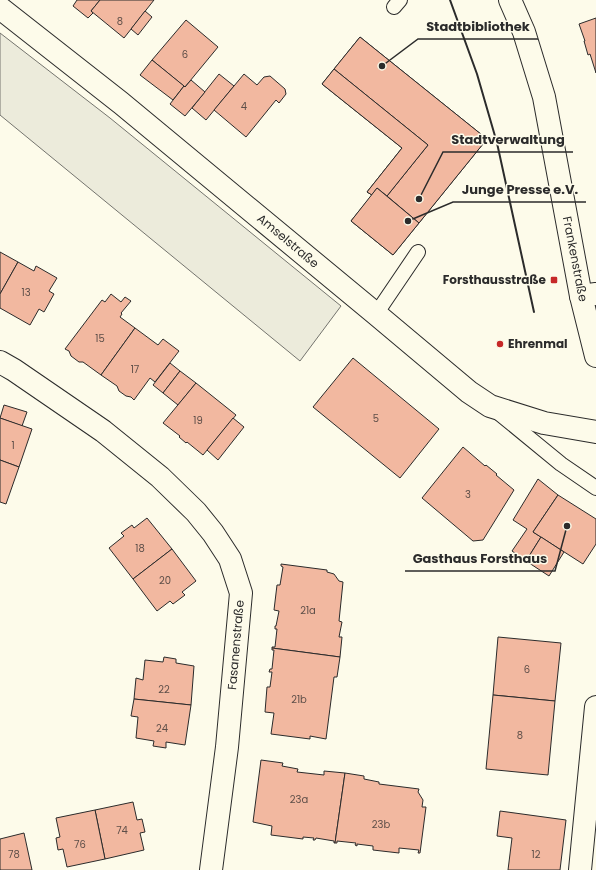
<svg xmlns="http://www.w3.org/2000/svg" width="596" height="870" viewBox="0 0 596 870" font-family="Poppins,sans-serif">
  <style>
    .green { fill: #ecebdb; stroke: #74746e }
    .building { fill: #f2b8a0; stroke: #2b2b2b }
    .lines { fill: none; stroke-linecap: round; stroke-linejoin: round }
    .service-casing { stroke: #2b2b2b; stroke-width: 16 }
    .minor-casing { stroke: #2b2b2b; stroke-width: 24 }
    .secondary-casing { stroke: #2b2b2b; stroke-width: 24 }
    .service { stroke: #fdfbea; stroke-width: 14 }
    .minor { stroke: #fdfbea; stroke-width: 22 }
    .secondary { stroke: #fdfbea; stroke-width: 22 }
    .wall { stroke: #2b2b2b; stroke-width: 2 }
    .poi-dot { fill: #c62828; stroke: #fdfbea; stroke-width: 1.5 }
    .labels { text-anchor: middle; stroke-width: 3; stroke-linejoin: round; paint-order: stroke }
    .number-label { font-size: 10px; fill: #5d4e48 }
    .street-label { font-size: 12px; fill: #2b2b2b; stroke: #fdfbea }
    .poi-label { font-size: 12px; font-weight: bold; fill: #2b2b2b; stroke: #fdfbea; text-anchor: end }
    .leader { fill: none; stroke: #2b2b2b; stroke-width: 1.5 }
    .callout-dot { fill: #2b2b2b; stroke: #fdfbea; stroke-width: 1.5 }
    .callout-label { font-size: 13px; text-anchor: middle; font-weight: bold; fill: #2b2b2b; stroke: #fdfbea; stroke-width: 3; stroke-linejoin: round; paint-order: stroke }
  </style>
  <rect width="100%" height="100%" fill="#fdfbea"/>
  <polygon class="green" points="0,33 110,118 341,306 300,361 0,115"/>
  <g class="building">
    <polygon points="77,0 100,0 91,11 93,13 88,18 73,6"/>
    <polygon points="100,0 154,0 124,38 91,11"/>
    <polygon points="145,11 152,17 138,35 131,29"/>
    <polygon points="596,18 596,73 590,54 588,55 584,41 585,41 579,24"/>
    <polygon points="186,20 218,47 185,87 152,60"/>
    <polygon points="360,37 487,139 393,255 351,221 372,195 367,192 402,148 322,84"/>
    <polygon points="360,37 487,139 419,223 387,196 428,145 334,69"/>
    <polygon points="152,60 184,86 173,100 140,75"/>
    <polygon points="334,69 428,145 387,196 377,188 372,195 367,192 402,148 322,84"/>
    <polygon points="219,74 234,86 206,120 192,108"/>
    <polygon points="244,74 257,85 264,77 270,76 285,89 286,94 279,103 276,100 246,137 214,110"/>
    <polygon points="191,80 205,92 185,116 170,104 184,86 185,87"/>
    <polygon points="377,188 419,223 393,255 351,221"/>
    <polygon points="0,252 18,262 0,294"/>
    <polygon points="18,262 34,271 36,266 57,278 49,291 54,294 44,312 39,309 30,325 0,308 0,294"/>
    <polygon points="111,294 121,302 125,297 131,301 121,313 122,314 120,317 135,328 101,375 83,362 79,362 71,356 69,351 65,349 102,300 105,302"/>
    <polygon points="135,328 158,345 163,339 179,351 155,382 150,378 134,400 131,397 126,396 119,391 117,386 101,375"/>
    <polygon points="353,358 439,429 400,478 313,407"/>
    <polygon points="170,363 180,371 163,393 153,385"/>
    <polygon points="180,371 196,383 178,405 163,393"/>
    <polygon points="196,383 236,415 203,455 187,442 186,443 179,437 180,436 163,423"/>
    <polygon points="4,405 27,412 22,426 0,418"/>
    <polygon points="0,418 32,429 19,467 0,460"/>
    <polygon points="233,418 244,427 218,460 207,450"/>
    <polygon points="463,447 485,466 486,465 497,474 496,475 514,490 483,540 473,541 422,498"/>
    <polygon points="0,460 19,467 6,504 0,502"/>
    <polygon points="538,479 558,495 533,532 541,537 526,561 512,551 527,529 513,520"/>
    <polygon points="558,495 596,519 596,544 583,564 533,532"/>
    <polygon points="147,518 172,549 133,579 109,548 124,536 121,533 132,525 134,528"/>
    <polygon points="541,537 564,552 549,576 526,561"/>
    <polygon points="172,549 196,581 182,592 185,595 173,604 170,601 157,611 133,579"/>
    <polygon points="281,564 327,570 327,572 334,574 339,581 343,582 339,621 342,622 339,637 342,637 340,657 272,648 272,647 275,647 277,629 275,629 275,626 276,626 279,611 274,610 277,585 280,585 283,567 281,566"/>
    <polygon points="498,637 561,643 555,701 493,695"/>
    <polygon points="272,648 340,657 337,677 334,677 326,739 310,736 310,739 271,734 274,713 265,712 267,687 270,687 272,672 269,672 270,669 272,669 274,650 272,650"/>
    <polygon points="164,657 176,659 176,663 194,666 191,705 134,699 136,678 143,680 145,660 163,662"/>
    <polygon points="493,695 555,701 548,775 486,769"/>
    <polygon points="134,699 191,705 185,745 166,742 166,748 153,746 154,741 136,738 138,717 131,716"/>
    <polygon points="261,760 283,763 282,766 298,769 297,772 324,775 324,771 345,773 335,843 334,843 334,841 316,838 315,840 313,840 314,838 303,837 303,839 271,835 272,826 253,822"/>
    <polygon points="345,773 364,776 364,779 379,782 379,784 419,789 418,792 423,800 422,807 426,807 420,853 418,853 419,850 399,848 399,853 373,850 373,846 357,844 357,846 355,845 356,843 337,841 337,843 335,843"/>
    <polygon points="133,802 137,820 142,819 145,832 140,833 144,850 105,859 95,810"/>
    <polygon points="95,810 105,859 67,867 63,849 58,850 56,838 60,837 56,818"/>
    <polygon points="500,811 566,820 560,870 508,870 512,838 497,836"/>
    <polygon points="24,833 32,870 0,870 0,839"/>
  </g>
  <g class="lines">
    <defs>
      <g id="service">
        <polyline points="394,7 400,0"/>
        <polyline points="376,314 418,252"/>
        <polyline points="500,414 561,464 596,488"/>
      </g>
      <g id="minor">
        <polyline points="0,8 121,103 376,314 469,392 490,406 544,423 596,432"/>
        <polyline points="581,296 596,294"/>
        <polyline points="0,362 14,370 103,431 160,477 196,512 213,533 230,559 241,593 227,747 211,870"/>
        <polyline points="580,870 596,707"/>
      </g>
      <polyline id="secondary" points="510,0 524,32 544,97 581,296 596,356"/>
    </defs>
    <use href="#service" class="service-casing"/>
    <use href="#minor" class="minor-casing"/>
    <use href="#secondary" class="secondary-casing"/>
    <use href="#service" class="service"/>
    <use href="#minor" class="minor"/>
    <use href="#secondary" class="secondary"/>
    <polyline class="wall" points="450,0 477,74 497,143 534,312"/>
  </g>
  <g class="poi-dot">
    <rect x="550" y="276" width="8" height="8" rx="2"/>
    <circle cx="500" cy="344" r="4"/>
  </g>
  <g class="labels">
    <g class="number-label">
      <text x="120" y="25">8</text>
      <text x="185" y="58">6</text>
      <text x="244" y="110">4</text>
      <text x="26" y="296">13</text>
      <text x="100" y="342">15</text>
      <text x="135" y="373">17</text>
      <text x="376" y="422">5</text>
      <text x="198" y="424">19</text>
      <text x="13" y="449">1</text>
      <text x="468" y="498">3</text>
      <text x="140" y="552">18</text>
      <text x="165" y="584">20</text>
      <text x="308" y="614">21a</text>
      <text x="527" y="673">6</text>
      <text x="164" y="693">22</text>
      <text x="299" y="703">21b</text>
      <text x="162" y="732">24</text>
      <text x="520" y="739">8</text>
      <text x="299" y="803">23a</text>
      <text x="381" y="828">23b</text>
      <text x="122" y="834">74</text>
      <text x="80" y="848">76</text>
      <text x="14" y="858">78</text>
      <text x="536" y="858">12</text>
    </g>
    <g class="street-label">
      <text transform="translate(288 241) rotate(40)" y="4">Amselstraße</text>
      <text transform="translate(575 259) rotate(79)" y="4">Frankenstraße</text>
      <text transform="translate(236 645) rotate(-85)" y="4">Fasanenstraße</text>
    </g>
    <g class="poi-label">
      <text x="546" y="284">Forsthausstraße</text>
      <text x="508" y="348" text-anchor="start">Ehrenmal</text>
    </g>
  </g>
  <path class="leader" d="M382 66L418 39H538M419 199L443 152H573M408 221L453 202H586M567 526L555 571H405"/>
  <g class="callout-dot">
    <circle cx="382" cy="66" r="4"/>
    <circle cx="419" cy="199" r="4"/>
    <circle cx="408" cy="221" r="4"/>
    <circle cx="567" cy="526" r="4"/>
  </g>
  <g class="callout-label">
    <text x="478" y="31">Stadtbibliothek</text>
    <text x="508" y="144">Stadtverwaltung</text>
    <text x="520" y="194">Junge Presse e.V.</text>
    <text x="480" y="563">Gasthaus Forsthaus</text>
  </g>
</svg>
